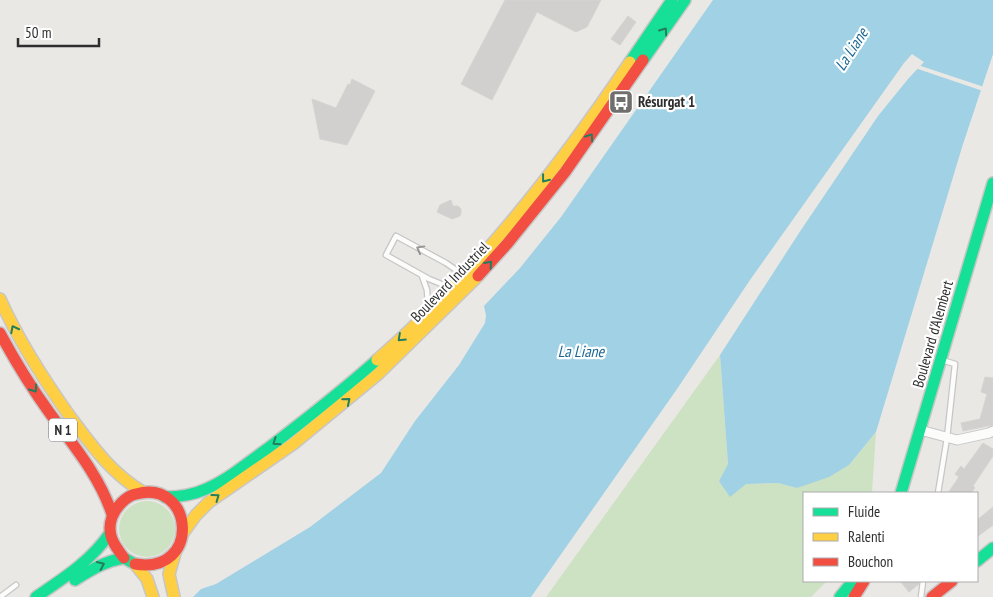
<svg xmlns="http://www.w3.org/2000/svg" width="993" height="597" viewBox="0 0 993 597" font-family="'PT Sans Narrow',sans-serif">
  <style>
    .green { fill: #cde2c2 }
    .water { fill: #a0d1e4 }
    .pier { fill: #eae8e5 }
    .building { fill: #d2d0ce; stroke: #d5d4d1 }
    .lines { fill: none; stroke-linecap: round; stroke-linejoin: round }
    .lane-casing { stroke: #c7c6c7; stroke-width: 7 }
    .street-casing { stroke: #c7c6c7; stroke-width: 11 }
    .fast-casing { stroke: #c7c6c7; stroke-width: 14 }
    .slow-casing { stroke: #c7c6c7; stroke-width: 14 }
    .jam-casing { stroke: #c7c6c7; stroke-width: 14 }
    .lane { stroke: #fcfcfb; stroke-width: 4.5 }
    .street { stroke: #fcfcfb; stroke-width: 9 }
    .fast { stroke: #16e098; stroke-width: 11 }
    .slow { stroke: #ffcf43; stroke-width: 11 }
    .jam { stroke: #f24e42; stroke-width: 11 }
    .oneway { stroke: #237e5e }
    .oneway2 { stroke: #959594 }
    .labels { text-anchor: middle; stroke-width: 4.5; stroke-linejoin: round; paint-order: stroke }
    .shield { fill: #fff; stroke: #6d6d6d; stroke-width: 1 }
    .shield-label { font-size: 14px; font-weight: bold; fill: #2e2e2e }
    .poi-label { font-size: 15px; font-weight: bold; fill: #2e2e2e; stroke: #fff; text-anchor: start }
    .street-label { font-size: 15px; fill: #2e2e2e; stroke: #fff }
    .water-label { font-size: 16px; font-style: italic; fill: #1c6794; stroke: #fff }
  </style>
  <rect width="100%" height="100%" fill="#eae8e5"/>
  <g class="green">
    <polygon points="720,355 728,465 719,481 746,484 778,483 797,488 849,465 876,432 872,493 804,493 804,581 827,581 811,597 546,597"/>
    <circle cx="147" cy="529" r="28"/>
  </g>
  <polygon class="water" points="713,0 993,0 993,54 963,144 876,432 849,465 829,477 797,488 778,483 746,484 730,497 719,481 728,464 720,355 801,230 878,116 908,79 924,62 912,54 904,63 750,280 677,389 531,597 193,597 201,589 216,584 310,527 381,473 415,421 459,365 485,323 486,315 484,306 520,268 561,217"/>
  <polygon class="pier" points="918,65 984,87 983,91 915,68"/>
  <g class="building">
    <polygon points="505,0 601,0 587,27 576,32 537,12 492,100 461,84"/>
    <polygon points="628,16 636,22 620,45 611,39"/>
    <polygon points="352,79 375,91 347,145 320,139 312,99 336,108 348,84 350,85"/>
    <polygon points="451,200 453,206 458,206 461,209 461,213 460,216 452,219 437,212 440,205"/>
    <polygon points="985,377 993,378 993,425 963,431 961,423 980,419 987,394 981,392"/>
    <polygon points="983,443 993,449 993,456 973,486 975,488 971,493 948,493 959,477 955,474 961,466 964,469"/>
    <polygon points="993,507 993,525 977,537 977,520"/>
    <polygon points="900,581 919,581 919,584 909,592"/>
  </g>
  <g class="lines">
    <defs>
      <g id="lane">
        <polyline points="422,276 427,290 428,307"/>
        <polyline points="449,287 429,279 386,255 396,236 446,263 462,274"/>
        <polyline points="938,493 947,438 955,364 942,360"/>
        <polyline points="0,597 16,585"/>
        <polyline points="921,597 923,581"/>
      </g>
      <polyline id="street" points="920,430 957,440 989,433 993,431"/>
      <g id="fast">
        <polyline points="643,60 685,0"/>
        <polyline points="630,62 672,0"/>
        <polyline points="901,493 993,183"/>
        <path d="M165,497C180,497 193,495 206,489C228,480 247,463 267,449C305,420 342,391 377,360"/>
        <polyline points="977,561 993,548"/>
        <path d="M75,580C91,570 105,561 124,558L133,563"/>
        <path d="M36,597C64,578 91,561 110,533"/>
        <polyline points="840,597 853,581"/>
      </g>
      <g id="slow">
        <path d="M0,299C19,342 44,380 71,418C92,446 112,474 143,492"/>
        <path d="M377,360C476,274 557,170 630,62"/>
        <polyline points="183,533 196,515 209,502 293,444 378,374 478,276"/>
        <polyline points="135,564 147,579 153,597"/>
        <polyline points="174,597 169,574 175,553"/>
      </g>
      <g id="jam">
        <polyline points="478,276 507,244 565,172 643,60"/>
        <path d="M0,333C15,361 31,387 49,412C73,445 99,475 112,514"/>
        <path d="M124,558C114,545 106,534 112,517C116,507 126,496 136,494C194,478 202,575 135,564"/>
        <polyline points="854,597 864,581"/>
        <polyline points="932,597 952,581"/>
      </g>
    </defs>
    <use href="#lane" class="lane-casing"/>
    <use href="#street" class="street-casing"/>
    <use href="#fast" class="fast-casing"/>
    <use href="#slow" class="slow-casing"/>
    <use href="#jam" class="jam-casing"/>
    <use href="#lane" class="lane"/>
    <use href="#street" class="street"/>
    <use href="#fast" class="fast"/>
    <use href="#slow" class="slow"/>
    <use href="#jam" class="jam"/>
  </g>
  <defs><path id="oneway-chevron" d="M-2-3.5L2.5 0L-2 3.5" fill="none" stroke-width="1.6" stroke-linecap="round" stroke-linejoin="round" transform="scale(1.25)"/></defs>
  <g class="oneway">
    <use href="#oneway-chevron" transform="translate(664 31) rotate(-55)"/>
    <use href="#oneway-chevron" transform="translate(590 137) rotate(-56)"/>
    <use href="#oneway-chevron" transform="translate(545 179) rotate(128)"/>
    <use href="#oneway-chevron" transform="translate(489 264) rotate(-48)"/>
    <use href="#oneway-chevron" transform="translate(14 329) rotate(-117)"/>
    <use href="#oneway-chevron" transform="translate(401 338) rotate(137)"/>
    <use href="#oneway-chevron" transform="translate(34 389) rotate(55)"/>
    <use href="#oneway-chevron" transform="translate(347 401) rotate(-40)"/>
    <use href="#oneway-chevron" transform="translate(276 442) rotate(145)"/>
    <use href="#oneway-chevron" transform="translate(216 497) rotate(-36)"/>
    <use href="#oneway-chevron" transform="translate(101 565) rotate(-25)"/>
  </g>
  <use class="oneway2" href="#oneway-chevron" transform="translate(420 249) rotate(-151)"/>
  <defs>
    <symbol id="bus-square" viewBox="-11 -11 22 22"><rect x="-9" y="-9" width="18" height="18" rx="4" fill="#706f6e" stroke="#fff"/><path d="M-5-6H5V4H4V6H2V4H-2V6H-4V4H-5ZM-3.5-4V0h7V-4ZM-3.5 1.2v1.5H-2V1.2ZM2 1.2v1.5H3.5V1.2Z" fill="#fff"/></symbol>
  </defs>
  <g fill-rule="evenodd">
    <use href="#bus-square" x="607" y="88" width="28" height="28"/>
  </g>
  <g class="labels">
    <rect class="shield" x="49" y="418.5" width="28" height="23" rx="4"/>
    <g class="shield-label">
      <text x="63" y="435">N 1</text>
    </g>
    <g class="poi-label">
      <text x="638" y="107">Résurgat 1</text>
    </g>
    <g class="street-label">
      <text transform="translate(450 282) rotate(-46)" y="5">Boulevard Industriel</text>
      <text transform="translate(933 334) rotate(-74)" y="5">Boulevard d'Alembert</text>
    </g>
    <g class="water-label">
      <text transform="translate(851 49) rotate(-57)" y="6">La Liane</text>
      <text x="581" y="357">La Liane</text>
    </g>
  </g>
  <rect x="803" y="492" width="175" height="90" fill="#ffffff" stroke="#ababab"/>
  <rect x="813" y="508" width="25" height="8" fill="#16e098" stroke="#ababab"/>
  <text x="848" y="517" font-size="15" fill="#2e2e2e">Fluide</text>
  <rect x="813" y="533" width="25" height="8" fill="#ffcf43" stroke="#ababab"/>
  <text x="848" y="542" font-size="15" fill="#2e2e2e">Ralenti</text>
  <rect x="813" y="558" width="25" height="8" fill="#f24e42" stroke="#ababab"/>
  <text x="848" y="567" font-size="15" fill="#2e2e2e">Bouchon</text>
  <path d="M18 38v8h81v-8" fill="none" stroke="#2e2e2e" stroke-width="2.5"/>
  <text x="25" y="38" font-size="15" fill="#2e2e2e" stroke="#ffffff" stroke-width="4" paint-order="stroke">50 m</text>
</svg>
